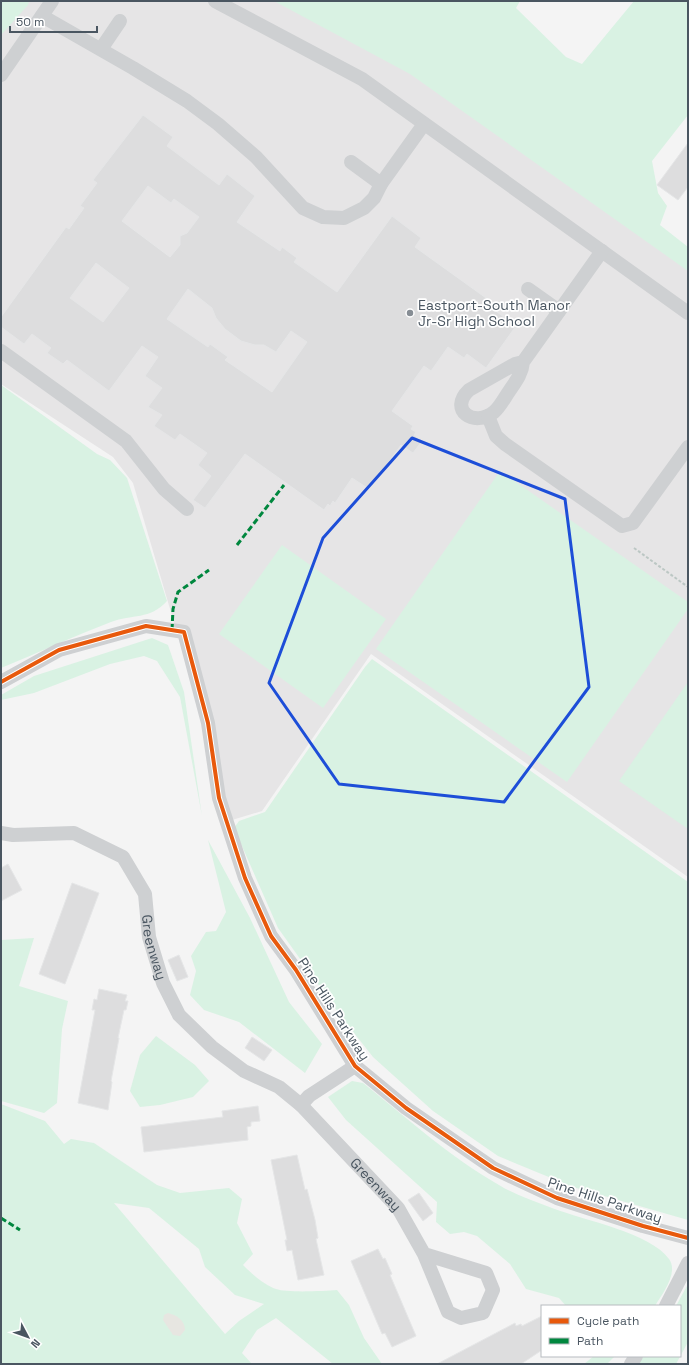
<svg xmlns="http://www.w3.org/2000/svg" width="689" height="1365" viewBox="0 0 689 1365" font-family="'Space Grotesk',sans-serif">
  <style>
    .education { fill: #e6e5e6 }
    .green { fill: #d9f2e3; fill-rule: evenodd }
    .sand { fill: #e7e6e1 }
    .building { fill: #ddddde; stroke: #e5e6e7; fill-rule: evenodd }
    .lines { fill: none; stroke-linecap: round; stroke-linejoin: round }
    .path { stroke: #bcc7c4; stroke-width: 2; stroke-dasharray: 3 2; stroke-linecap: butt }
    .minor { stroke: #ced0d2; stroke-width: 14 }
    .quiet { stroke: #00873e; stroke-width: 3; stroke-dasharray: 6 3; stroke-linecap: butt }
    .cycleway-casing { stroke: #fff; stroke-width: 6 }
    .cycleway { stroke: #e8590c; stroke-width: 4 }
    .marked { fill: none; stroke: #1d4ed8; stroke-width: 3; stroke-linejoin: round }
    .poi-dot { fill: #868d94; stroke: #fff; stroke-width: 1.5 }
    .labels { text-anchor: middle; stroke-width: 3.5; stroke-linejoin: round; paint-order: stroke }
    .poi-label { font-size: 14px; fill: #4a5661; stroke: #fff; text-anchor: start }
    .street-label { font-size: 14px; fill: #4a5661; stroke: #fff }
  </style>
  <rect width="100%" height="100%" fill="#f4f4f4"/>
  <polygon class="education" points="1,1 334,1 688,253 688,877 371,654 262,811 232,820 133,483 113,457 1,384"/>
  <g class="green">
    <polygon points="1,1 29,1 28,5 1,35"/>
    <polygon points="274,1 520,1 516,8 566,57 582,64 634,1 688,1 688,115 652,161 658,193 667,206 660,225 688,247 688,271 410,74"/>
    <path d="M1,385L97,454L110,460L127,478L167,601C150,620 132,614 111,622C74,636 38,653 1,668Z"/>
    <polygon points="500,471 688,602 688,609 567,782 376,649"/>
    <polygon points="282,545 386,619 323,708 219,634"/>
    <polygon points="152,638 168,645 184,692 202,816 180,697 157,661 144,656 110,664 34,693 1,700 1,695 34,676"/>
    <polygon points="372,659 688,882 688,1220 573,1187 498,1156 433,1111 373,1057 343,1019 278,928 234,828 239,821 265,812 365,667"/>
    <polygon points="688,682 688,829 619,781"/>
    <polygon points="208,840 250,918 289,1002 322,1044 305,1073 239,1022 204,1010 190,995 196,971 191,956 206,932 216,931 226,912"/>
    <polygon points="34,938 19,986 68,1001 62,1029 57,1103 44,1113 1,1101 1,940"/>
    <polygon points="156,1036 195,1065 209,1081 193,1097 160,1105 140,1107 130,1091 140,1055"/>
    <path d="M352,1081L363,1083C407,1118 450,1157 499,1185C515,1195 534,1201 552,1208C583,1220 651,1233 669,1259C679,1273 662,1294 655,1306H566L559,1298L526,1289L510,1264L477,1236L464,1232L450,1234L436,1222L437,1202L346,1120L328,1097Z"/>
    <path d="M1,1104L45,1121L64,1144L71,1139L94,1143L157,1185L180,1193L229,1188L242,1199L237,1223L253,1254L243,1265C252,1274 264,1285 276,1289C287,1293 324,1291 337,1290L349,1305L364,1338L382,1364H333L276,1318L257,1330L242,1353L252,1364H1ZM114,1203L149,1208L199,1249L205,1267L235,1295L264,1304L239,1321L225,1334Z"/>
    <polygon points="688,1284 688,1342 676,1364 638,1364 644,1356 680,1356 680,1306 676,1306"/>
    <polygon points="594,1356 615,1356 607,1364 584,1364"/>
  </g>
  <path class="sand" d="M168,1313C176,1315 185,1320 185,1330L180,1336L173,1335L163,1320L164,1315Z"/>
  <g class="building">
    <path d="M143,115L173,137L167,146L219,185L227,174L255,196L237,222L280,251L282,247L297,258L294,262L337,292L392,216L421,238L415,247L500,308L497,312L516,326L486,368L467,354L464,358L448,347L431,371L424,366L392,411L413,426L411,429L416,432L414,435L422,441L413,453L401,445L369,489L352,478L335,503L333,501L330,506L328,504L324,510L245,454L205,508L193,500L211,476L198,465L207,453L180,434L175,440L154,426L162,415L148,407L162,388L145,376L158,357L142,346L109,391L67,360L63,364L47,353L51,348L32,334L24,344L1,327V317L66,227L69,229L84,208L80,206L97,183L93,180ZM148,186L171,203L174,199L199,217L187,233L180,236V245L170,257L122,221ZM96,263L129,288L103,322L70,298ZM188,289L212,308L216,318L225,329L241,341L255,345H264L276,352L291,331L307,342L272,392L225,360L228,357L210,344L208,347L167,319Z"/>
    <polygon points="688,143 688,187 678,200 657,185"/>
    <polygon points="8,864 22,890 1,901 1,868"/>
    <polygon points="72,883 99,893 65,984 39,974"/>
    <polygon points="179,955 188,977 177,981 168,960"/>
    <polygon points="99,989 127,995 125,1001 128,1001 126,1010 124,1010 118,1038 119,1038 111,1081 112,1082 108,1110 78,1103 95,1010 92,1010 94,999 97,1000"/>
    <polygon points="252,1037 272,1050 264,1061 245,1048"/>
    <polygon points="258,1106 260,1121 251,1122 251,1126 247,1127 248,1140 144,1152 141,1127 223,1117 222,1111"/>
    <polygon points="297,1155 305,1190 307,1189 315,1220 318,1238 316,1239 324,1275 298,1280 292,1250 287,1251 285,1240 287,1240 271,1160"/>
    <polygon points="419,1193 433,1213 423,1221 408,1200"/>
    <polygon points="378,1249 383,1259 385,1258 392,1274 390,1275 416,1336 392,1347 385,1333 382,1334 351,1261"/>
    <polygon points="542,1316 542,1350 521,1364 437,1364 515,1323 516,1326 521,1324 522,1326"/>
  </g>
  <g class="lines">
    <polyline class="path" points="634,548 688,587"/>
    <g class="minor">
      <polyline points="215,1 362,79 688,313"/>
      <polyline points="42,16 133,68 187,101 218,124 256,157 303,208 323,217 344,218 364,208 374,198 381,184 424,124"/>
      <polyline points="101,49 120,21"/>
      <polyline points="1,75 52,1"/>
      <polyline points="351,162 381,184"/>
      <polyline points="528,289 559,311"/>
      <polyline points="1,351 126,441 164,489 187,509"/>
      <path d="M523,362L515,364L469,390C448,410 474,428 494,412C500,407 505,397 510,390C517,380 522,373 523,362L602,251"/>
      <polyline points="488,416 496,436 505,444 622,526 633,523 688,447"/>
      <polyline points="1,682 59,650 146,626 184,632 208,723 219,798 245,878 271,936 296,970 355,1066 406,1108 493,1168 557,1198 643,1226 688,1238"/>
      <path id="s1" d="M1,833L13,835L74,833L123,857L145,894L149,937L163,983L179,1015L212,1047L244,1071L279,1087L301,1105"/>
      <path id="s2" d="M355,1066L309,1096L301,1105L398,1208L424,1254L448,1312L461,1318L483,1313L493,1290L486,1273L424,1254"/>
      <polyline points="666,1306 688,1263"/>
      <polyline points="631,1364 636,1356"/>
    </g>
    <g class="quiet">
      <polyline points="237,545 284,485"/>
      <polyline points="172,630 173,609 178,592 209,570"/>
      <polyline points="1,1218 20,1230"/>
    </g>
    <defs>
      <polyline id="cycleway" points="1,682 59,650 146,626 184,632 208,723 219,798 245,878 271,936 296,970 355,1066 406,1108 493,1168 557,1198 643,1226 688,1238"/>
    </defs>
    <use href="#cycleway" class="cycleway-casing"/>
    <use href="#cycleway" class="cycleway"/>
  </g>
  <path class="marked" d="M412,438L565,499L589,687L504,802L339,784L269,683L323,538Z"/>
  <circle class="poi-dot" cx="410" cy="313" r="4"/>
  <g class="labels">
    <g class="poi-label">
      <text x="418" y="310">Eastport-South Manor<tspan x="418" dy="16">Jr-Sr High School</tspan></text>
    </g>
    <g class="street-label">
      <text dy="5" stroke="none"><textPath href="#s1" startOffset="225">Greenway</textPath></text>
      <text transform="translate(334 1009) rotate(57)" y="5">Pine Hills Parkway</text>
      <text dy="5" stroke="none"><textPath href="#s2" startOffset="176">Greenway</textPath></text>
      <text transform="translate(605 1200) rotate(18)" y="5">Pine Hills Parkway</text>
    </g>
  </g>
  <rect width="689" height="1365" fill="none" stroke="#4a5661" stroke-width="4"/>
  <rect x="541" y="1305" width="140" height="52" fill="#ffffff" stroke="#b7bbc0"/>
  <rect x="549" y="1318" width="20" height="6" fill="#e8590c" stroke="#b7bbc0"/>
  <text x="577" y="1325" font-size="12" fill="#4a5661">Cycle path</text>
  <rect x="549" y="1338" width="20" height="6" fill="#00873e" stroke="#b7bbc0"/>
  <text x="577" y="1345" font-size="12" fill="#4a5661">Path</text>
  <g transform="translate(28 1337) rotate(131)" stroke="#ffffff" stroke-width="3" paint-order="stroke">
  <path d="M0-3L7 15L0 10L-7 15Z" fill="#4a5661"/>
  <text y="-6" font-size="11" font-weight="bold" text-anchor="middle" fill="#4a5661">N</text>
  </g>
  <path d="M10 26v6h87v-6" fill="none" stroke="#4a5661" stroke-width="2"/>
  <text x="16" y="26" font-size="12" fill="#4a5661" stroke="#ffffff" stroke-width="3" paint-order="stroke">50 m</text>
</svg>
